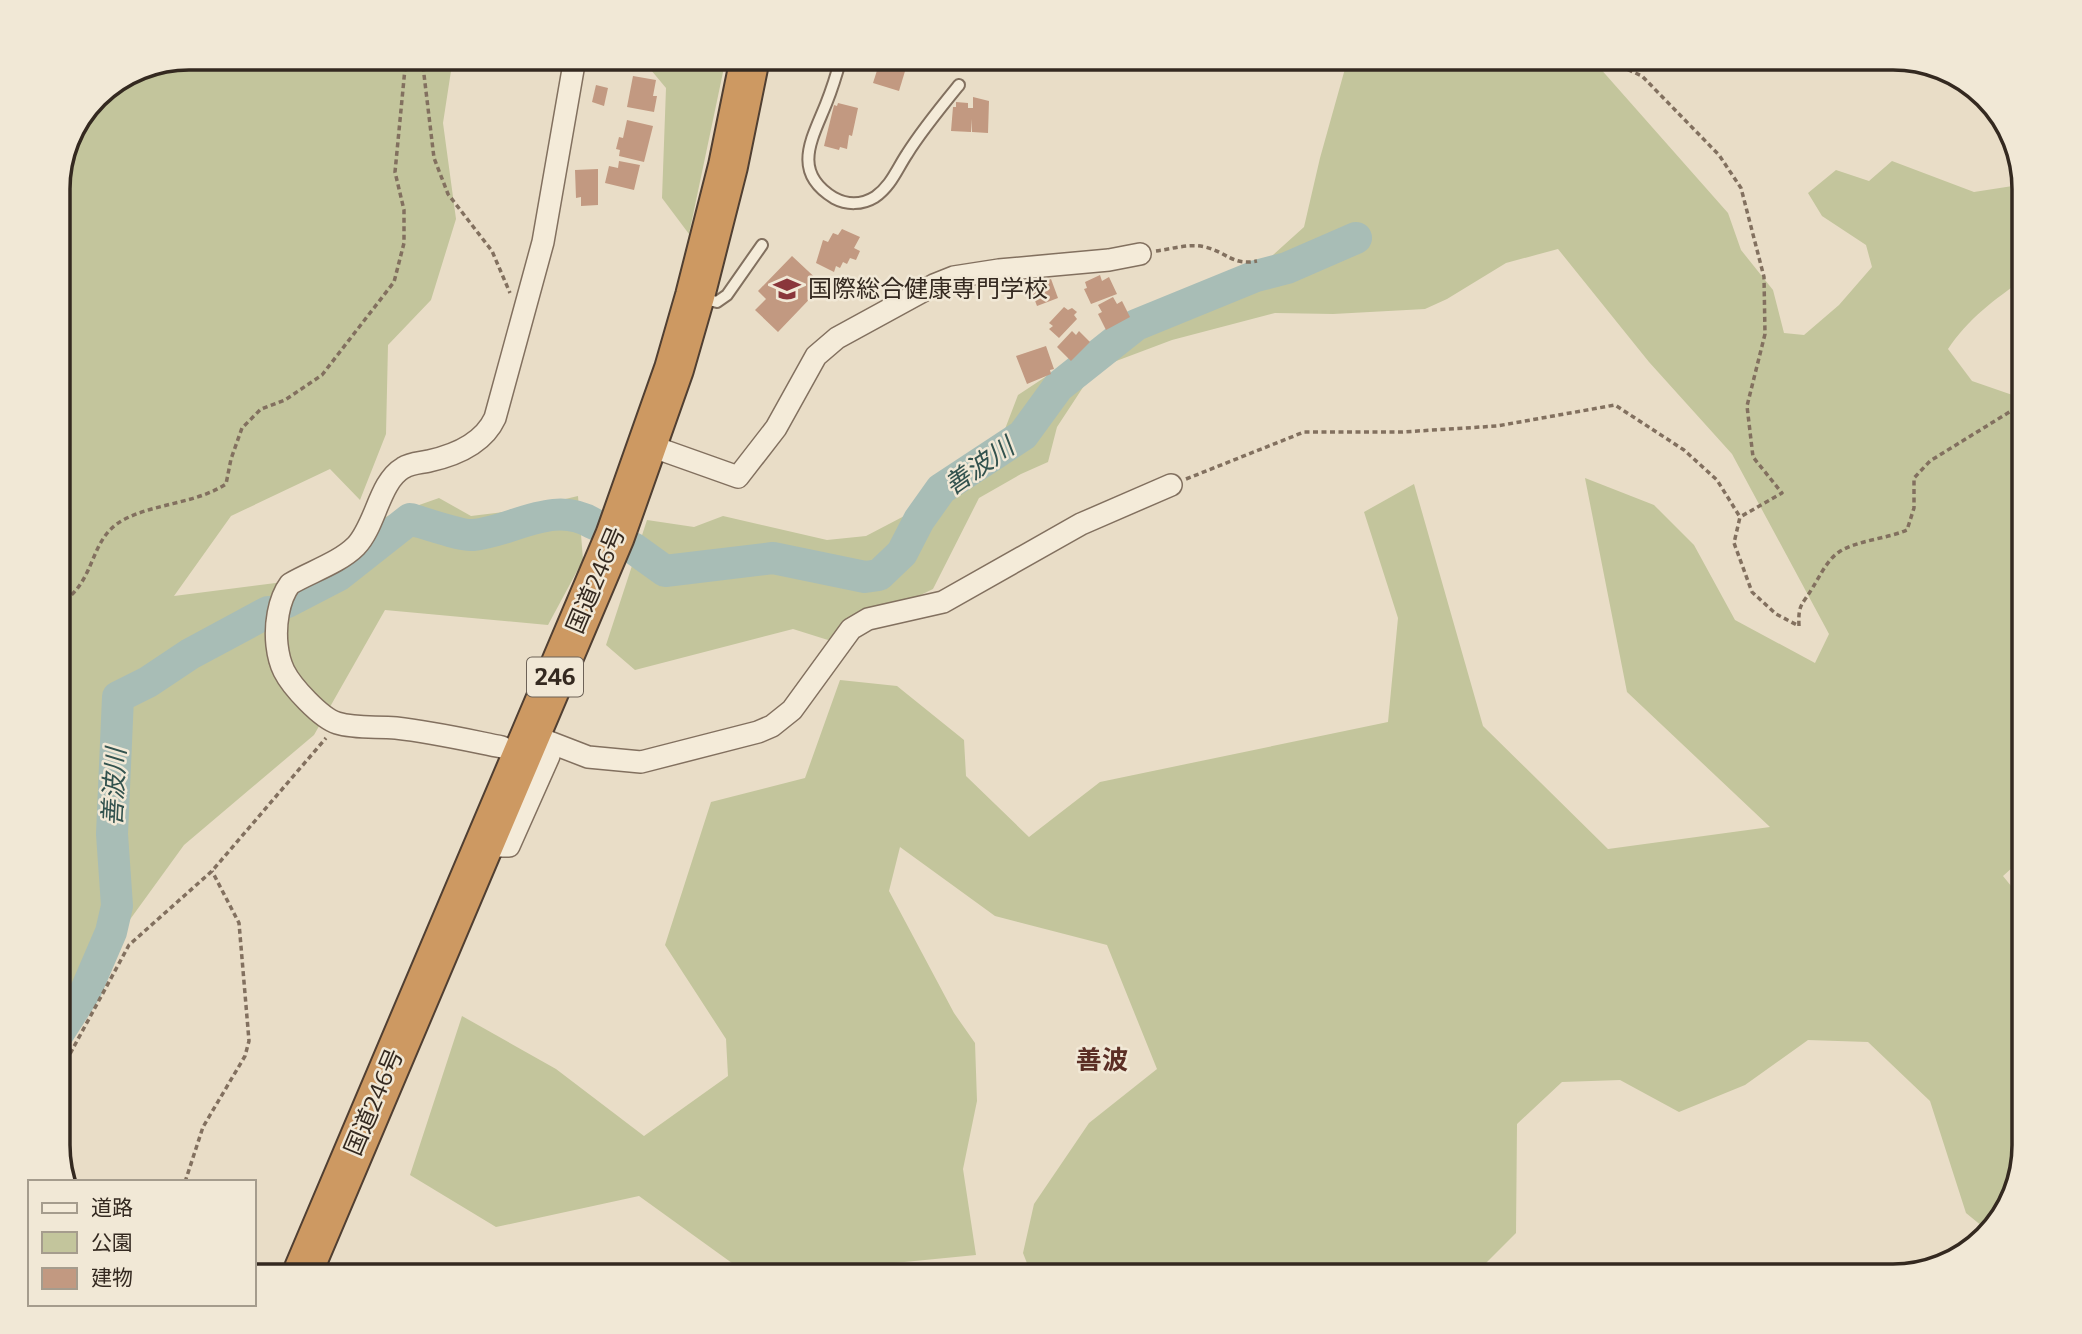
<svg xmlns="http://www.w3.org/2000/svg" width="2082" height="1334" viewBox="0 0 2082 1334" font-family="Bitter,'Noto Sans JP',serif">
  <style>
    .green { fill: #c3c59c }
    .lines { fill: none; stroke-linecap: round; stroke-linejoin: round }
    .river { stroke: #a8bdb6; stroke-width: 32 }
    .building { fill: #c29981 }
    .lane-casing { stroke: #82705f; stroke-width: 14 }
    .street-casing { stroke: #82705f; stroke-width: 24 }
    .highway-casing { stroke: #503f32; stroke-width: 42 }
    .path { stroke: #82705f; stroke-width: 3.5; stroke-dasharray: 5 3.5; stroke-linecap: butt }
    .lane { stroke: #f4ebd9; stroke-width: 10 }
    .street { stroke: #f4ebd9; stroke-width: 21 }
    .highway { stroke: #cd9962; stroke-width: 38 }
    .labels { text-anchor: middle; stroke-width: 5; stroke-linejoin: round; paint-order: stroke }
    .shield { fill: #f1e8d6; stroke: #6d6257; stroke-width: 2 }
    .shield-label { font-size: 23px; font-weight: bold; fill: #342920 }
    .poi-label { font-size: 24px; fill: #342920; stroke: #f1e8d6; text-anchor: start }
    .street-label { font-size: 24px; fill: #342920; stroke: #f1e8d6 }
    .water-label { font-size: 26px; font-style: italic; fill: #32524e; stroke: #f1e8d6 }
    .neighbourhood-label { font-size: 26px; font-weight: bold; fill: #5b2e25; stroke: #f1e8d6 }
    .rim { fill: none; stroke: #342920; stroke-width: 3.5 }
  </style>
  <rect width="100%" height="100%" fill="#e9ddc7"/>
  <g class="green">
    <polygon points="189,58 453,58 443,123 456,219 431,300 388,345 386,434 360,500 330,469 231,516 174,596 354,573 385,517 439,498 471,516 519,510 578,496 583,560 548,625 385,610 314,735 184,845 118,936 58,1042 58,181 97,96 139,68"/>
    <polygon points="641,58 726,58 689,234 662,198 666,88"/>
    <path d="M1348,58H1591L1728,213L1741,250L1773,290L1784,333L1804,335L1839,305L1872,267L1866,245L1822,216L1808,193L1836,170L1869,181L1892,161L1974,192L2019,185L2022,180L2024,189V279C1996,298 1967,320 1948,349L1972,381L2024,399V857L2003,876L2024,902V1145L2002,1217L1988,1231L1966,1213L1930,1101L1868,1042L1808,1040L1745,1085L1679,1112L1620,1080L1562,1082L1517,1124L1516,1233L1473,1276H1032L1023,1253L1034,1204L1089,1123L1157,1069L1107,945L995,916L900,847L889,891L954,1013L975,1043L977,1101L963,1169L976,1255L884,1264L837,1276H750L639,1196L496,1227L410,1175L462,1016L556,1069L644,1136L728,1076L726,1039L665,945L711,802L805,778L840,680L897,686L964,740L966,776L1029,837L1100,782L1388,722L1398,618L1364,512L1414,484L1483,726L1608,849L1770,827L1627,692L1585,478L1654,505L1694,545L1735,620L1815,663L1829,634L1732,454L1649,362L1558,249L1506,263L1447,299L1425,309L1333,314L1275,313L1172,340L1095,369L1057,427L1048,462L1021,474L979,498L933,589L828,640L793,629L635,670L606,645L647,520L694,527L723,516L827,540L866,536L910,513L951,469L1005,429L1018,395L1077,356L1263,264L1304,227L1320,158Z"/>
  </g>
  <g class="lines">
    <g class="river">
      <polyline points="633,548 665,571 773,558 865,577 879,575 902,553 919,520 941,489 1023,435 1058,387 1136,325 1256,276 1287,268 1356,238"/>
      <path d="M287,602L339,575L410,519C424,523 461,536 473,535C514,531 554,499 594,524"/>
      <polyline points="58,1034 86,990 111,932 117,906 112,834 118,697 148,682 190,654 268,612"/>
    </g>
  </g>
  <g class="building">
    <polygon points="881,58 909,58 899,91 873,83"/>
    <polygon points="633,76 656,80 653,96 657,96 654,112 627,107"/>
    <polygon points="596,85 608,88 604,106 592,102"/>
    <polygon points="973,97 989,101 988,133 972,132 972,119 971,132 951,131 953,107 956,107 956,102 968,103 968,108 973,108"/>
    <polygon points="838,103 858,108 852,136 849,135 847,149 840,147 839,150 824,146 834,105 837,106"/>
    <polygon points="627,120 653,126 644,162 619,156 620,150 616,149 619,137 623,138"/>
    <polygon points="619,161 640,165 634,190 605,183 609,166 618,168"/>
    <polygon points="598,169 598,205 581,206 581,197 576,198 575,170"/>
    <polygon points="842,229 860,237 854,248 860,251 856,260 850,258 847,264 843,262 840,268 836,266 834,272 816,263 823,240 828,242 833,233 838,235"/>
    <polygon points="792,256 823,285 778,332 755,310 766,299 758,291"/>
    <polygon points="1100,275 1102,281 1109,277 1117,294 1091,304 1084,289 1087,288 1085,282"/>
    <polygon points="1051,279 1058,298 1037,306 1030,287"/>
    <polygon points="1113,297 1117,304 1122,301 1130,317 1106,330 1098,314 1102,312 1098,305"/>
    <polygon points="1064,307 1068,310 1072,308 1077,312 1074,315 1077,319 1059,338 1049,329 1053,326 1049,323"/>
    <polygon points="1072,331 1076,335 1079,331 1090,342 1071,361 1057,347"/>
    <polygon points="1046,346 1054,369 1050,370 1051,374 1027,384 1016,356"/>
  </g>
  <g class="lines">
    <defs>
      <g id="lane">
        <path d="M841,58C837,73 832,89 826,104C812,139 791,172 834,198C847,205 862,205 875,197C891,186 897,169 907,154C922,130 941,107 959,85"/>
        <polyline points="701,298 717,302 727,295 762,245"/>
      </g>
      <g id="street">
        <polyline points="648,445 738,477 776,428 816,356 837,338 934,285 954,277 999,270 1109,260 1140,254"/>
        <polyline points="531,735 588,757 641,762 758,732 772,726 792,710 851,629 868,619 943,602 1081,524 1171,485"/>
        <path d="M502,747C467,740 432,732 396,728C377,726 356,729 337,723C321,718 292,687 284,671C280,663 278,654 277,645C275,626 278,600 290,584C310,572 339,563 356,546C376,525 379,482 403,468C411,463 421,463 429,461C456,455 483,444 495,418L543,242L575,58"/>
        <polyline points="483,846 509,846 549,756"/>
      </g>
      <polyline id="highway" points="301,1276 615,536 674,369 695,296 728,166 750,58"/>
    </defs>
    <use href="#lane" class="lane-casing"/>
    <use href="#street" class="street-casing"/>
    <use href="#highway" class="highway-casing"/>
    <g class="path">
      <polyline points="422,58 434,158 448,194 492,251 510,293"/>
      <polyline points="1617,58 1620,66 1642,76 1719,155 1741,188 1764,277 1765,334 1747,406 1753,457 1782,493 1740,517"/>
      <polyline points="1847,58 1918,65"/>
      <path d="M1156,251C1172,249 1189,243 1205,247C1227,252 1232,266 1257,261"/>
      <path d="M1186,479L1304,432H1402L1497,426L1615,405L1684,450L1717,480L1740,517L1734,543L1752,592L1776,614L1799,626C1798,603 1802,606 1813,587C1820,576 1827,560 1839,552C1858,540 1886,539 1907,530L1914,508V478L1930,461L2024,403"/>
      <path d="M58,605C98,582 87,540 123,520C155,503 195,504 226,484L231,459L242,428L261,409L285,400L322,375L394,282L404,243V210L395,172L406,58"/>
      <polyline points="58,1076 129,945 212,871 326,738"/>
      <polyline points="185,1182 203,1127 245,1056 249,1041 239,923 212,871"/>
    </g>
    <use href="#lane" class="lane"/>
    <use href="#street" class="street"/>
    <use href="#highway" class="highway"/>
  </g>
  <defs>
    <symbol id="school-bare" viewBox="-9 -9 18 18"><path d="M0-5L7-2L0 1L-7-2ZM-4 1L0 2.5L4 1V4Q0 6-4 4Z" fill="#8a363b" stroke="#f1e8d6" stroke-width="2.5" paint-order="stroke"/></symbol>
  </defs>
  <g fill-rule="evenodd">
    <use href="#school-bare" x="768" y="270" width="38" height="38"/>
  </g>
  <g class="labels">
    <rect class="shield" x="527" y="657.5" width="56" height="39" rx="5"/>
    <g class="shield-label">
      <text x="555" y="685">246</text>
    </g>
    <g class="poi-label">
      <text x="808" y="297">国際総合健康専門学校</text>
    </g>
    <g class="street-label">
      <text transform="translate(596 580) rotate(-67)" y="8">国道246号</text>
      <text transform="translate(374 1102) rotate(-67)" y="8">国道246号</text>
    </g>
    <g class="water-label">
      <text transform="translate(979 466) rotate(-35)" y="9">善波川</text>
      <text transform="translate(114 787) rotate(-87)" y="9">善波川</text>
    </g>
    <g class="neighbourhood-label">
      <text x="1102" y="1069">善波</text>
    </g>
  </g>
  <path d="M0 0H2082V1334H0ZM189 70H1893A119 119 0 0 1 2012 189V1145A119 119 0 0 1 1893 1264H189A119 119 0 0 1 70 1145V189A119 119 0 0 1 189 70Z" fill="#f1e8d6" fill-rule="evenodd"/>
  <path class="rim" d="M189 70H1893A119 119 0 0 1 2012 189V1145A119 119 0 0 1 1893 1264H189A119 119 0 0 1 70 1145V189A119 119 0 0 1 189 70Z"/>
  <rect x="28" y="1180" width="228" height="126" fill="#f1e8d6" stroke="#a59c8d" stroke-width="2"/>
  <rect x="42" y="1203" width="35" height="10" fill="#f4ebd9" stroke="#a59c8d" stroke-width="2"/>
  <text x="91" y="1215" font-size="21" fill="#342920">道路</text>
  <rect x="42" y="1232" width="35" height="21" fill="#c3c59c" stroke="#a59c8d" stroke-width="2"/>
  <text x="91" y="1250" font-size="21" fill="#342920">公園</text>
  <rect x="42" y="1268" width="35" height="21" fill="#c29981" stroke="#a59c8d" stroke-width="2"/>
  <text x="91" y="1285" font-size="21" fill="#342920">建物</text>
</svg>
